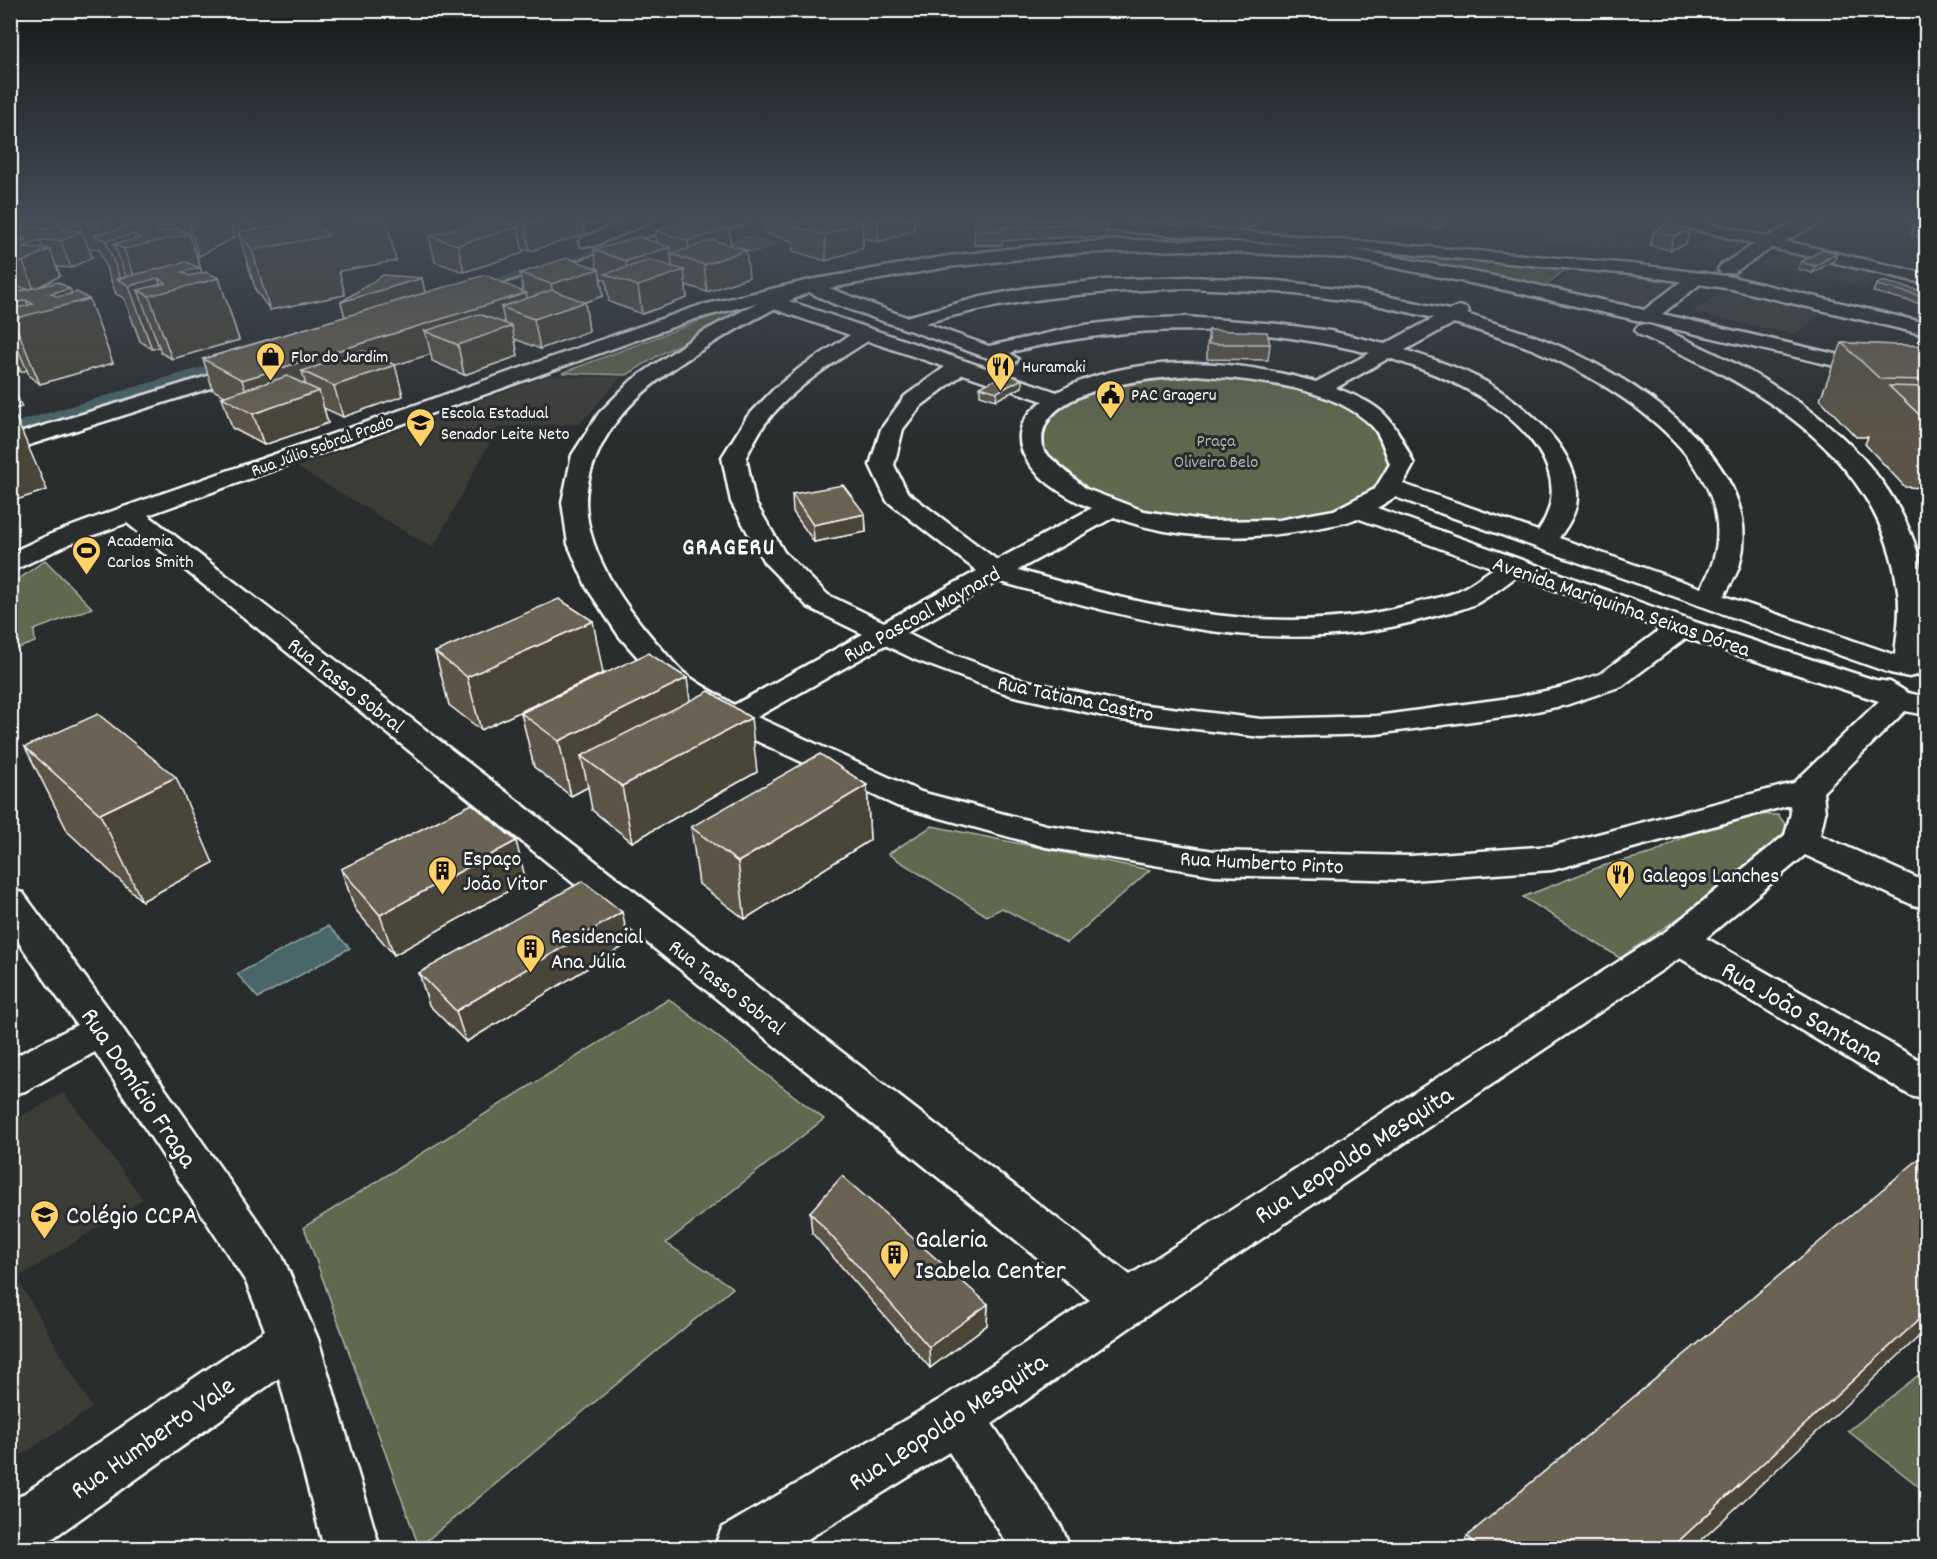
<svg xmlns="http://www.w3.org/2000/svg" width="1937" height="1559" viewBox="0 0 1937 1559" font-family="Dekko,sans-serif">
  <style>
    .built { fill: #3d3d39 }
    .green { fill: #60684f; stroke: #b0b4a7; stroke-width: 1.5 }
    .water { fill: #486668; stroke: #91a3a4; stroke-width: 1.5 }
    .lines { fill: none; stroke-linecap: round; stroke-linejoin: round }
    .canal { fill: #486668; fill-rule: evenodd }
    .minor-casing { stroke: #fff; stroke-width: 5 }
    .major-casing { stroke: #fff; stroke-width: 5 }
    .minor { fill: #2a2d2e; fill-rule: evenodd }
    .major { fill: #2a2d2e; fill-rule: evenodd }
    .wall { fill: #5b5447; stroke: #fff; stroke-width: 1.5; fill-rule: evenodd }
    .shaded-wall { fill: #4a4539; stroke: #fff; stroke-width: 1.5; fill-rule: evenodd }
    .building { fill: #6a6252; stroke: #fff; stroke-width: 1.5 }
    .labels { text-anchor: middle; stroke-width: 6; stroke-linejoin: round; paint-order: stroke }
    .far-poi-label { font-size: 18px; fill: #fff; stroke: #2a2d2e; text-anchor: start }
    .far-park-label { font-size: 18px; fill: #b0b4a7; stroke: #2a2d2e }
    .far-street-label { font-size: 18px; fill: #fff; stroke: #2a2d2e }
    .street-label { font-size: 22px; fill: #fff; stroke: #2a2d2e }
    .poi-label { font-size: 22px; fill: #fff; stroke: #2a2d2e; text-anchor: start }
    .far-district-label { font-size: 24px; font-weight: bold; letter-spacing: 1.5px; fill: #fff; stroke: #2a2d2e }
    .near-street-label { font-size: 27px; fill: #fff; stroke: #2a2d2e }
    .near-poi-label { font-size: 27px; fill: #fff; stroke: #2a2d2e; text-anchor: start }
  </style>
  <rect width="100%" height="100%" fill="#2a2d2e"/>
  <filter id="ink" filterUnits="userSpaceOnUse"><feTurbulence type="fractalNoise" baseFrequency=".0167" numOctaves="2"/><feDisplacementMap in="SourceGraphic" scale="12" xChannelSelector="R" yChannelSelector="G"/><feConvolveMatrix kernelMatrix="1 2 1 2 8 2 1 2 1" color-interpolation-filters="sRGB"/></filter>
  <g filter="url(#ink)">
    <g class="built">
      <polygon points="1542,220 1544,220 1640,243 1632,249 1545,243"/>
      <polygon points="1709,237 1726,238 1740,242 1714,254 1689,248"/>
      <polygon points="1789,249 1887,273 1866,288 1760,264"/>
      <polygon points="1576,268 1678,279 1644,308 1550,288"/>
      <polygon points="1726,290 1823,312 1795,335 1692,312"/>
      <polygon points="548,376 621,377 580,424 498,427 433,548 297,467"/>
      <polygon points="64,1093 143,1199 17,1278 92,1408 11,1462 11,1122"/>
    </g>
    <g class="green">
      <polygon points="1346,248 1568,267 1544,287"/>
      <polygon points="739,306 747,311 664,352 627,375 562,373"/>
      <polygon points="1200,372 1310,389 1350,406 1380,428 1395,452 1392,476 1370,499 1330,516 1214,527 1100,503 1036,452 1037,425 1058,402 1095,385"/>
      <polygon points="45,560 92,608 34,630 35,642 11,651 11,585"/>
      <polygon points="1725,813 1778,815 1787,826 1782,835 1684,914 1620,958 1523,897 1602,866 1654,853"/>
      <polygon points="932,826 1150,870 1067,943 1002,908 987,916 888,854"/>
      <polygon points="669,999 824,1119 666,1243 733,1288 419,1547 304,1227"/>
      <polygon points="1926,1369 1926,1492 1848,1431"/>
    </g>
    <g class="water">
      <polygon points="747,237 774,245 760,251 741,253 742,247 728,243"/>
      <polygon points="328,926 350,948 258,998 237,974"/>
    </g>
    <g class="lines">
      <g class="canal">
        <polygon points="682,220 711,220 708,224 599,261 462,303 454,305 446,303 443,298 446,293 585,253"/>
        <polygon points="257,351 266,353 269,358 266,363 10,441 10,424"/>
      </g>
      <defs>
        <g id="minor">
          <path d="M1241,220H1260C1256,227 1249,227 1242,226L1240,222Z"/>
          <polygon points="1666,220 1695,220 1767,237 1801,220 1821,220 1819,223 1785,241 1926,274 1926,284 1772,248 1733,273 1721,273 1718,269 1721,265 1755,244 1668,223"/>
          <path d="M1120,240L1209,241L1320,246L1327,244L1519,281L1644,310L1692,273H1704L1707,277L1704,281L1662,314L1926,375V387L1519,293L1347,258L1186,250L1076,253L948,267L829,288L906,317L981,297L1027,288L1104,280L1189,277L1278,281L1368,292L1449,310L1459,306L1466,308L1469,312L1467,314C1493,323 1520,330 1545,340C1625,372 1768,459 1740,563C1737,575 1730,585 1724,596L1895,655C1897,634 1901,612 1898,591C1881,452 1754,384 1638,334L1635,330L1638,326L1645,324C1668,330 1691,342 1712,352C1795,392 1881,451 1914,542C1929,584 1926,624 1924,668L1920,674L1909,677L1890,673L1395,497L1377,508L1692,621L1875,680L1890,682L1908,693L1926,697V715L1905,711L1823,792L1825,813L1820,835L1926,882V908L1913,905L1805,855L1706,938L1926,1064V1100L1911,1096L1680,958L1145,1317L992,1424L1062,1528L1070,1548H1010L949,1452L793,1548H714L722,1528L939,1400L1090,1300L127,523L69,544L10,572V553L51,534L121,508L698,306L810,280L948,256L1033,246ZM1189,288L1278,292L1368,303L1434,318L1385,344L1330,331L1278,324L1185,317L1135,319L1085,325L989,346L925,323C1012,298 1099,291 1189,288ZM809,292L834,304L1008,365L1015,363L1018,359L1010,353L1015,351C1139,322 1246,324 1370,353L1316,382C1234,359 1135,351 1057,392L789,301ZM757,303L699,334L632,380L599,413L572,455L562,502L568,544L587,588L619,636L662,685L722,725L897,806L1046,847L1214,875L1411,880L1552,870L1790,805L1791,813L1785,835L1666,931L1130,1275L148,515L695,319ZM774,309L850,335L801,367L775,388L747,417L722,457L731,502L764,562L808,607L863,634L734,705C718,694 699,685 684,673C676,666 669,657 662,649C628,611 587,556 586,502C586,476 600,443 616,422C652,374 722,337 774,309ZM1454,323C1480,331 1506,339 1532,349C1618,385 1767,476 1701,588L1559,538C1566,528 1573,518 1576,506C1586,454 1525,405 1486,382C1461,368 1432,359 1405,350ZM868,341L945,367L905,396L881,429L870,465L887,501L977,571L884,622L828,595L784,552L755,502L746,457C752,446 757,435 764,425C791,389 831,364 868,341ZM1389,358C1417,367 1445,377 1470,391C1519,418 1579,472 1538,531L1403,484L1414,464C1392,417 1386,407 1336,388ZM963,374L1043,401C985,443 1049,492 1092,508L997,560L907,492L894,465L903,429L921,406ZM1196,375C1251,380 1331,385 1372,426C1381,435 1385,452 1390,464L1375,489L1334,510L1279,520L1209,521L1144,511L1086,489L1044,452C1026,386 1155,378 1196,375ZM1114,517C1177,541 1252,541 1317,528C1331,525 1345,524 1357,518L1494,568C1483,575 1472,584 1460,590C1447,597 1430,599 1416,603C1284,642 1147,607 1018,570ZM1517,576L1661,629L1600,674L1559,688L1517,697L1376,716L1261,719L1122,702L1019,679L936,648L906,633L998,581C1139,622 1282,661 1427,618C1444,613 1465,610 1479,602C1493,594 1505,585 1517,576ZM1686,638L1879,701L1794,783L1552,846L1411,856L1214,851L1046,825L921,792L757,717L885,645L916,660L1010,695L1122,720L1261,737L1376,734L1517,715L1566,705L1622,686Z"/>
          <polygon points="10,890 23,893 116,1019 282,1256 318,1339 380,1548 324,1548 279,1378 39,1548 10,1548 10,1503 265,1330 246,1282 95,1052 25,1091 10,1095 10,1059 77,1025 10,930"/>
        </g>
        <g id="major">
          <polygon points="628,220 650,220 648,223 594,246 582,246 579,242 582,238"/>
          <polygon points="721,220 748,220 746,223 672,243 479,305 465,305 463,301 465,297 660,235"/>
          <polygon points="1030,220 1101,220 1631,264 1732,277 1926,323 1926,335 1732,289 1631,274 1340,248 1038,225 1032,223"/>
          <polygon points="254,362 261,364 264,368 261,372 10,451 10,436"/>
        </g>
      </defs>
      <use href="#minor" class="minor-casing"/>
      <use href="#major" class="major-casing"/>
      <use href="#minor" class="minor"/>
      <use href="#major" class="major"/>
    </g>
    <g class="wall">
      <path d="M10,220H229L235,237L199,256L197,255L202,273L219,278L239,340L172,359L161,353L159,347L152,349L140,341L124,298L116,294L99,249L89,248L92,257L71,268L57,267L60,276L39,287L72,294L113,363L40,384L29,376L27,370L21,372L10,365ZM12,287L30,289L14,293Z"/>
      <polygon points="236,220 263,220 256,224 237,222"/>
      <polygon points="301,220 386,220 396,261 339,271 345,295 270,310 256,291 238,232 302,222"/>
      <polygon points="497,220 601,220 597,224 583,224 585,234 530,251 522,249 523,253 464,272 435,262 429,236"/>
      <polygon points="764,220 914,220 914,230 879,242 863,238 863,248 826,261 793,251 792,241 765,233"/>
      <polygon points="975,220 1107,224 1106,238 1069,237 1002,241 1002,245 974,245"/>
      <polygon points="1389,220 1450,220 1449,224 1443,223 1442,228 1389,223"/>
      <polygon points="1901,220 1926,220 1926,238 1911,235 1914,226 1910,225 1911,222"/>
      <polygon points="1668,224 1686,244 1670,250 1650,245 1654,231"/>
      <polygon points="656,231 731,246 749,277 707,292 686,285 687,298 642,314 609,302 606,280 601,278 603,296 585,302 589,331 540,349 515,339 518,356 464,375 432,361 431,354 395,365 403,396 343,417 324,408 328,423 264,445 232,428 222,397 225,396 213,390 203,359 345,317 341,302 422,278 425,293 523,292 520,273 597,268 594,250 657,242"/>
      <polygon points="1837,253 1835,260 1812,273 1798,269 1801,262"/>
      <polygon points="1876,285 1926,292 1926,305 1873,292"/>
      <polygon points="1209,330 1270,344 1268,360 1207,359 1207,345"/>
      <polygon points="1842,343 1926,346 1926,488 1905,487 1865,444 1868,437 1856,437 1820,399"/>
      <polygon points="1022,379 1022,387 996,400 980,395 980,387"/>
      <polygon points="792,494 865,514 866,532 814,542 793,512"/>
      <polygon points="435,652 603,673 481,730 449,705"/>
      <polygon points="690,701 757,772 632,842 592,810 588,787 571,796 534,767 521,713"/>
      <polygon points="25,747 213,863 142,901 68,832"/>
      <polygon points="867,785 870,840 745,919 699,884 691,827"/>
      <polygon points="341,869 526,881 394,955 355,909"/>
      <polygon points="629,943 466,1042 429,1005 419,973"/>
      <polygon points="810,1212 988,1304 987,1325 930,1368 812,1233"/>
      <polygon points="1467,1536 1693,1548 1462,1548"/>
    </g>
    <g class="shaded-wall">
      <path d="M106,220H119L125,236H127L121,220H132L137,234H133L137,246L155,229H158L155,220H168L175,237L189,234L205,282L219,278L239,340L172,359L149,296L138,290L159,347L152,349L129,286L137,284L124,249L114,244L129,285L121,281L106,241L104,240L98,223ZM158,278L166,283L163,292Z"/>
      <polygon points="188,220 229,220 235,237 199,256"/>
      <polygon points="255,220 263,220 256,224"/>
      <polygon points="311,220 386,220 396,261 339,271 345,295 270,310 252,250"/>
      <polygon points="543,220 582,220 585,234 530,251 525,225"/>
      <polygon points="796,220 834,220 796,227"/>
      <polygon points="878,220 914,220 914,230 879,242"/>
      <polygon points="78,222 92,257 71,268 61,241 61,230"/>
      <polygon points="862,222 863,248 826,261 825,235"/>
      <polygon points="518,227 523,253 464,272 458,245"/>
      <polygon points="729,228 732,254 690,260 688,241"/>
      <polygon points="1690,230 1686,244 1670,250 1674,236"/>
      <polygon points="40,240 45,252 50,249 60,276 34,289 23,262 24,247"/>
      <polygon points="670,247 673,274 629,283 626,261"/>
      <polygon points="746,250 749,277 707,292 704,265"/>
      <polygon points="1837,253 1835,260 1812,273 1815,266"/>
      <polygon points="599,269 603,296 556,312 551,284"/>
      <polygon points="684,270 687,298 642,314 638,286"/>
      <polygon points="422,278 425,293 345,317 341,302"/>
      <polygon points="10,283 16,296 10,299"/>
      <polygon points="70,289 75,303 89,299 113,363 40,384 13,319 10,317 10,304 26,300 32,314 51,293"/>
      <polygon points="526,293 531,318 501,307 506,329 512,326 518,356 464,375 458,345 425,331 431,354 332,385 302,371 308,393 253,411 242,380"/>
      <polygon points="585,302 589,331 540,349 534,319"/>
      <polygon points="10,331 27,370 21,372 10,347"/>
      <polygon points="395,365 403,396 343,417 334,386"/>
      <polygon points="1022,379 1022,387 996,400 997,392"/>
      <polygon points="10,381 22,407 10,410"/>
      <polygon points="319,391 328,423 264,445 253,414"/>
      <polygon points="16,418 47,490 10,502 10,420"/>
      <polygon points="865,514 866,532 814,542 813,525"/>
      <polygon points="593,621 603,673 481,730 467,677"/>
      <polygon points="687,678 694,732 581,756 588,787 571,796 559,741"/>
      <polygon points="751,718 757,772 632,842 622,786"/>
      <polygon points="176,777 213,863 142,901 100,814"/>
      <polygon points="867,785 870,840 745,919 738,862"/>
      <polygon points="516,841 526,881 394,955 380,915"/>
      <polygon points="622,912 629,943 466,1042 456,1011"/>
      <polygon points="988,1304 987,1325 930,1368 929,1347"/>
      <polygon points="1926,1313 1926,1330 1693,1548 1671,1548"/>
    </g>
    <g class="building">
      <polygon points="45,220 106,220 98,223 78,222 61,230 82,231 61,241 40,240 24,247 50,249 23,262 10,261 10,247 27,239 10,238 10,226 49,229 66,221"/>
      <polygon points="159,220 171,225 155,229 162,232 178,228 189,234 124,249 114,244 141,238 133,234 106,241 94,235"/>
      <polygon points="313,220 329,236 252,250 238,232"/>
      <polygon points="484,220 494,220 518,227 458,245 429,236"/>
      <polygon points="506,220 543,220 525,225"/>
      <polygon points="693,220 701,220 729,228 688,241 656,231"/>
      <polygon points="807,220 854,220 862,222 825,235 791,225"/>
      <polygon points="975,220 1103,220 1107,224 1069,224 1001,228 1002,231 974,231"/>
      <polygon points="1920,220 1926,220 1926,224 1916,222"/>
      <polygon points="1668,224 1690,230 1674,236 1654,231"/>
      <polygon points="639,237 670,247 626,261 594,250"/>
      <polygon points="713,240 746,250 704,265 671,254"/>
      <polygon points="1823,249 1837,253 1815,266 1801,262"/>
      <polygon points="567,258 599,269 551,284 520,273"/>
      <polygon points="650,260 684,270 638,286 605,274"/>
      <polygon points="186,262 199,268 182,272 189,276 206,272 219,278 149,296 138,290 166,283 158,278 129,286 117,279"/>
      <polygon points="383,275 422,278 341,302"/>
      <polygon points="485,275 526,293 242,380 203,359"/>
      <polygon points="1882,281 1926,292 1926,297 1876,285"/>
      <polygon points="58,282 70,289 51,293 58,297 77,292 89,299 13,319 10,317 10,310 33,304 26,300 10,304 10,294"/>
      <polygon points="552,290 585,302 534,319 501,307"/>
      <polygon points="479,314 512,326 458,345 425,331"/>
      <polygon points="1209,330 1267,332 1270,344 1209,344"/>
      <polygon points="1842,343 1926,346 1926,380 1880,379"/>
      <polygon points="363,351 395,365 334,386 302,371"/>
      <polygon points="1006,374 1022,379 997,392 980,387"/>
      <polygon points="287,376 319,391 253,414 222,397"/>
      <polygon points="1889,386 1926,387 1926,421"/>
      <polygon points="10,414 16,418 10,420"/>
      <polygon points="843,485 865,514 813,525 792,494"/>
      <polygon points="559,599 593,621 467,677 435,652"/>
      <polygon points="648,653 687,678 559,741 521,713"/>
      <polygon points="709,691 751,718 622,786 581,756"/>
      <polygon points="98,714 176,777 100,814 25,747"/>
      <polygon points="820,754 867,785 738,862 691,827"/>
      <polygon points="472,804 516,841 380,915 341,869"/>
      <polygon points="583,881 622,912 456,1011 419,973"/>
      <polygon points="1926,1153 1926,1313 1671,1548 1479,1548 1467,1536"/>
      <polygon points="842,1176 988,1304 929,1347 810,1212"/>
    </g>
  </g>
  <linearGradient id="sky" x2="0" y2="1"><stop stop-color="#171919"/><stop offset="0.5" stop-color="#444c57"/><stop offset="1" stop-color="#444c57" stop-opacity="0"/></linearGradient>
  <rect width="1937" height="438" fill="url(#sky)"/>
  <defs>
    <symbol id="shop-pin" viewBox="-11 -11 22 30"><path d="M0 17L-7.5 6A9.5 9.5 0 1 1 7.5 6Z" fill="#ffd166" stroke="#2a2d2e"/><path d="M-5-2.5h2.3a2.7 3.5 0 0 1 5.4 0H5L5.5 6h-11ZM-1.5-2.5h3a1.5 2.3 0 0 0-3 0Z" fill="#111"/></symbol>
    <symbol id="restaurant-pin" viewBox="-11 -11 22 30"><path d="M0 17L-7.5 6A9.5 9.5 0 1 1 7.5 6Z" fill="#ffd166" stroke="#2a2d2e"/><path d="M-5-6h1v4h1v-4h1v4h1v-4h1v5L-1.5 .5V6h-2V.5L-5-1ZM5-6V6H3V1.5H1.5Q1.5-4 5-6Z" fill="#111"/></symbol>
    <symbol id="civic-pin" viewBox="-11 -11 22 30"><path d="M0 17L-7.5 6A9.5 9.5 0 1 1 7.5 6Z" fill="#ffd166" stroke="#2a2d2e"/><path d="M-.6-6.5H3V-4.5H.6V-3L4-1V1h2V6H-6V1h2V-1L-.6-3ZM-1.2 2.5V6h2.4V2.5Z" fill="#111"/></symbol>
    <symbol id="school-pin" viewBox="-11 -11 22 30"><path d="M0 17L-7.5 6A9.5 9.5 0 1 1 7.5 6Z" fill="#ffd166" stroke="#2a2d2e"/><path d="M0-5L7-2L0 1L-7-2ZM-4 1L0 2.5L4 1V4Q0 6-4 4Z" fill="#111"/></symbol>
    <symbol id="stadium-pin" viewBox="-11 -11 22 30"><path d="M0 17L-7.5 6A9.5 9.5 0 1 1 7.5 6Z" fill="#ffd166" stroke="#2a2d2e"/><path d="M0-5a6.5 5 0 1 0 0 10a6.5 5 0 1 0 0-10ZM-3.5-1.8h7v3.6h-7Z" fill="#111"/></symbol>
    <symbol id="building-pin" viewBox="-11 -11 22 30"><path d="M0 17L-7.5 6A9.5 9.5 0 1 1 7.5 6Z" fill="#ffd166" stroke="#2a2d2e"/><path d="M-4-6H4V6H1V3H-1V6H-4ZM-2.5-4.3h1.7v1.8h-1.7ZM.8-4.3h1.7v1.8H.8ZM-2.5-1h1.7V.8h-1.7ZM.8-1h1.7V.8H.8Z" fill="#111"/></symbol>
  </defs>
  <g fill-rule="evenodd">
    <use href="#shop-pin" x="254" y="340" width="33" height="45"/>
    <use href="#restaurant-pin" x="984" y="350" width="33" height="45"/>
    <use href="#civic-pin" x="1094" y="378" width="33" height="45"/>
    <use href="#school-pin" x="404" y="406" width="33" height="45"/>
    <use href="#stadium-pin" x="70" y="534" width="33" height="45"/>
    <use href="#building-pin" x="426" y="854" width="33" height="45"/>
    <use href="#restaurant-pin" x="1604" y="858" width="33" height="45"/>
    <use href="#building-pin" x="514" y="932" width="33" height="45"/>
    <use href="#school-pin" x="28" y="1198" width="33" height="45"/>
    <use href="#building-pin" x="878" y="1238" width="33" height="45"/>
  </g>
  <g class="labels">
    <g class="far-poi-label">
      <text x="291" y="362">Flor do Jardim</text>
      <text x="1022" y="372">Huramaki</text>
      <text x="1131" y="400">PAC Grageru</text>
      <text x="441" y="418">Escola Estadual<tspan x="441" dy="21">Senador Leite Neto</tspan></text>
      <text x="107" y="546">Academia<tspan x="107" dy="21">Carlos Smith</tspan></text>
    </g>
    <g class="far-park-label">
      <text x="1216" y="446">Praça<tspan x="1216" dy="21">Oliveira Belo</tspan></text>
    </g>
    <g class="far-street-label">
      <text transform="translate(322 445) rotate(-20)" y="6">Rua Júlio Sobral Prado</text>
    </g>
    <g class="street-label">
      <text transform="translate(1622 605) rotate(19)" y="8">Avenida Mariquinha Seixas Dórea</text>
      <text transform="translate(921 613) rotate(-29)" y="8">Rua Pascoal Maynard</text>
      <text transform="translate(347 684) rotate(38)" y="8">Rua Tasso Sobral</text>
      <text transform="translate(1076 697) rotate(12)" y="8">Rua Tatiana Castro</text>
      <text transform="translate(1262 861) rotate(3)" y="8">Rua Humberto Pinto</text>
      <text transform="translate(728 986) rotate(38)" y="8">Rua Tasso Sobral</text>
    </g>
    <g class="poi-label">
      <text x="463" y="865">Espaço<tspan x="463" dy="25">João Vitor</tspan></text>
      <text x="1642" y="882">Galegos Lanches</text>
      <text x="551" y="943">Residencial<tspan x="551" dy="25">Ana Júlia</tspan></text>
    </g>
    <g class="far-district-label">
      <text x="729" y="554">GRAGERU</text>
    </g>
    <g class="near-street-label">
      <text transform="translate(1803 1012) rotate(30)" y="9">Rua João Santana</text>
      <text transform="translate(140 1087) rotate(56)" y="9">Rua Domício Fraga</text>
      <text transform="translate(1353 1154) rotate(-33)" y="9">Rua Leopoldo Mesquita</text>
      <text transform="translate(947 1421) rotate(-33)" y="9">Rua Leopoldo Mesquita</text>
      <text transform="translate(152 1437) rotate(-35)" y="9">Rua Humberto Vale</text>
    </g>
    <g class="near-poi-label">
      <text x="66" y="1223">Colégio CCPA</text>
      <text x="915" y="1247">Galeria<tspan x="915" dy="31">Isabela Center</tspan></text>
    </g>
  </g>
  <rect width="1937" height="1559" fill="none" stroke="#2a2d2e" stroke-width="36"/>
  <rect x="18" y="18" width="1901" height="1523" fill="none" stroke="#fff" stroke-width="2" filter="url(#ink)"/>
</svg>
